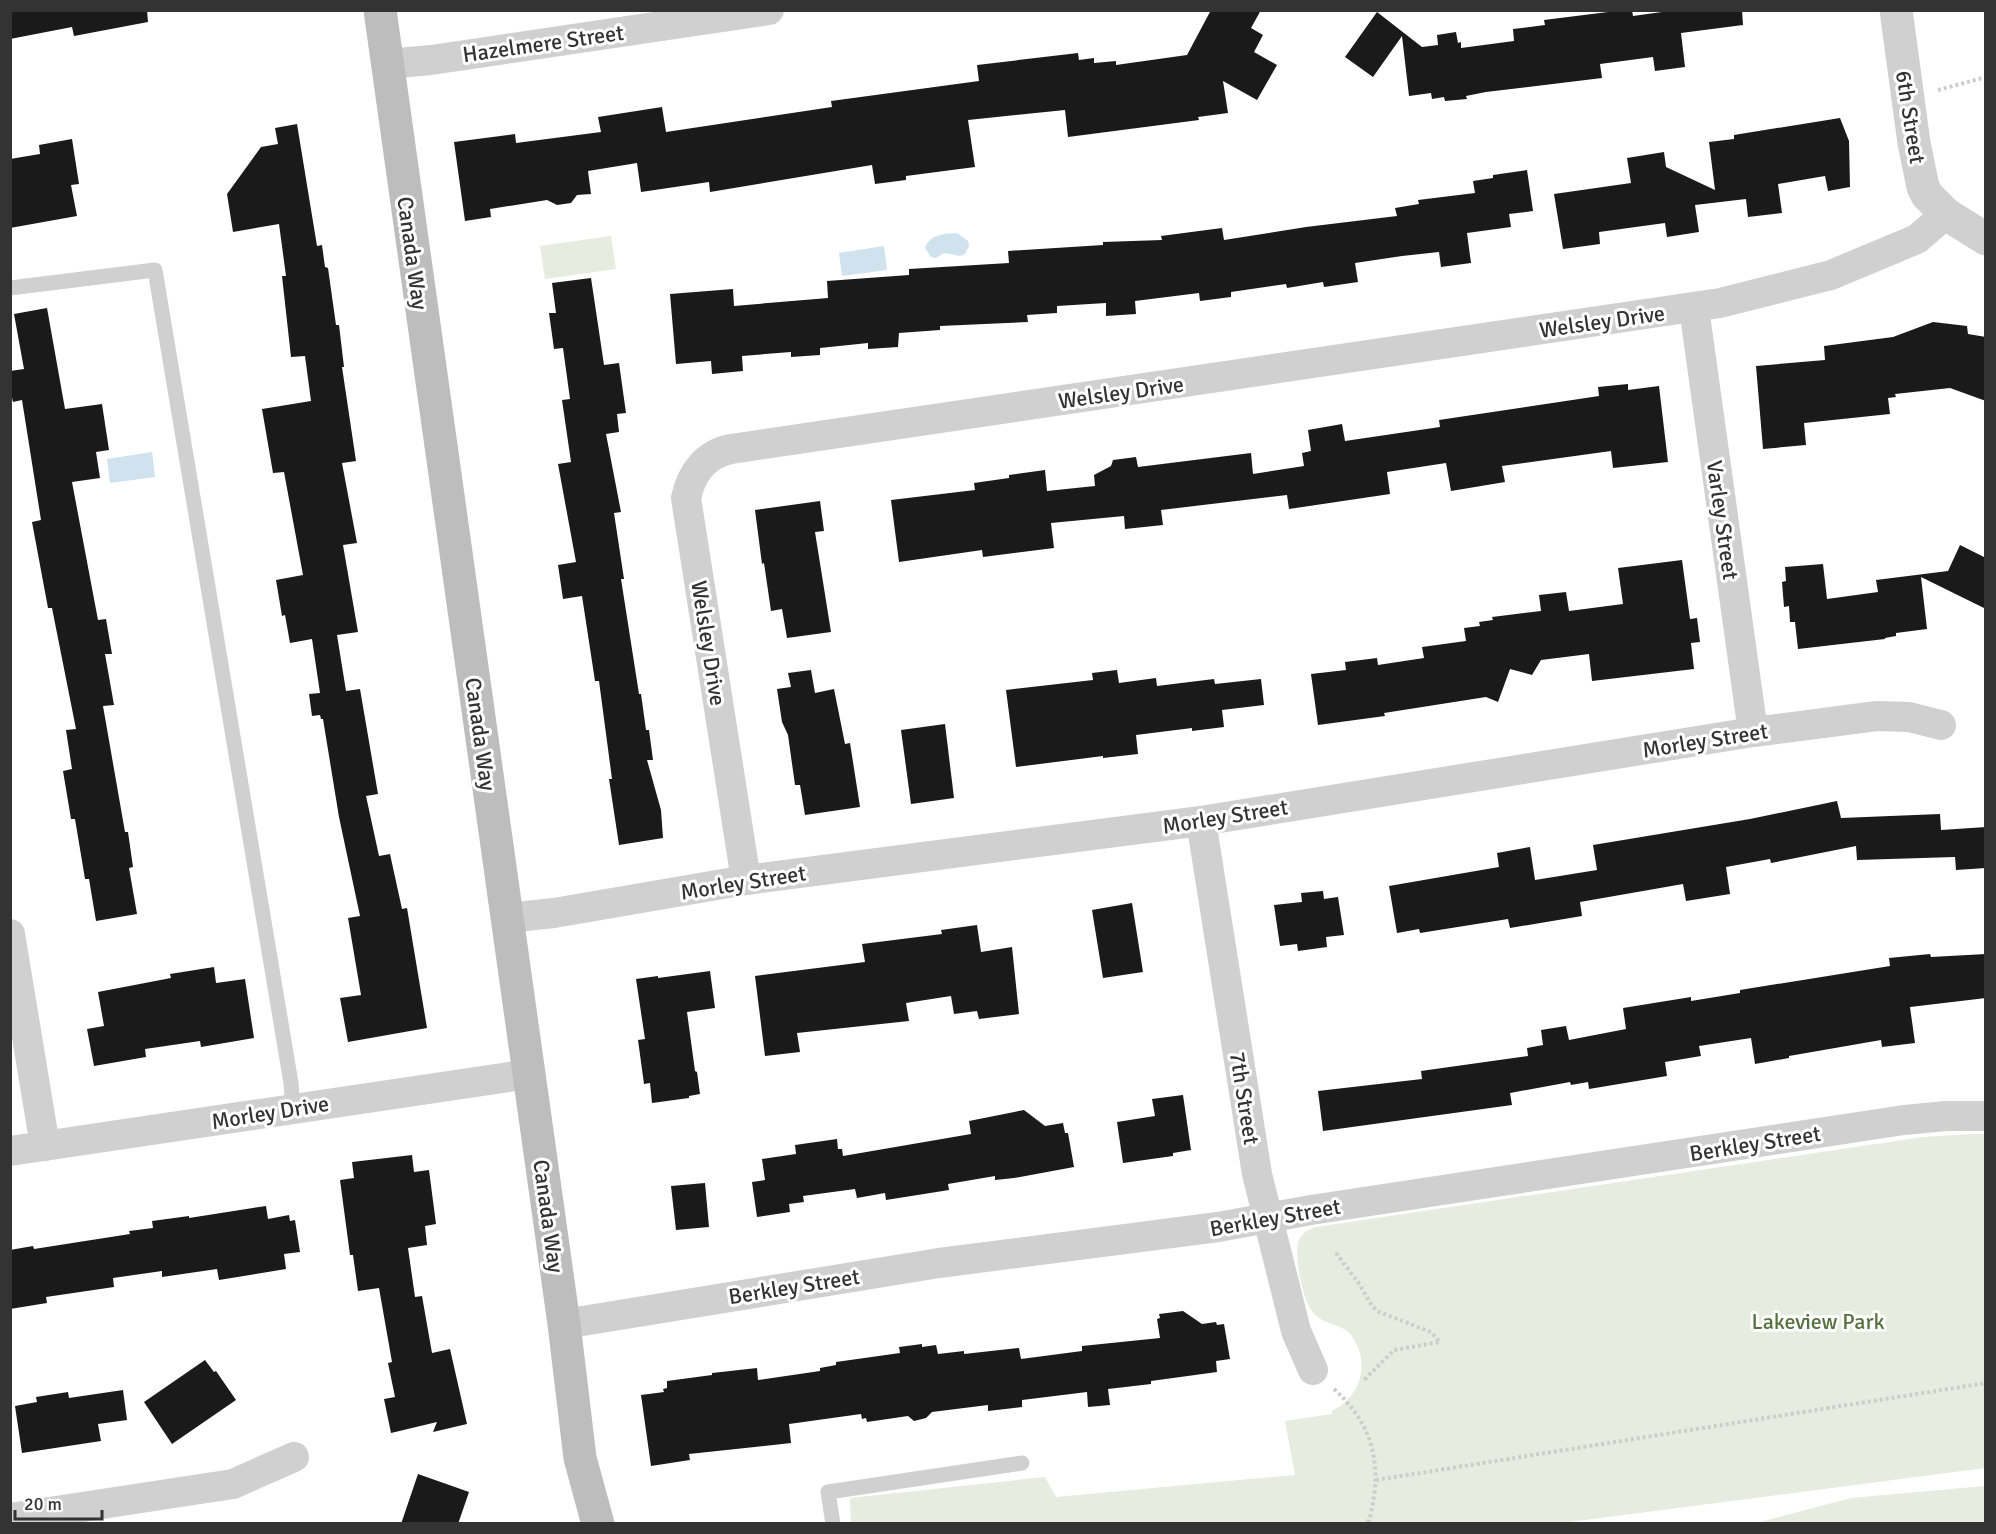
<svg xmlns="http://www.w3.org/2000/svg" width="1996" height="1534" viewBox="0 0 1996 1534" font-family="Signika,sans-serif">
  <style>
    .green { fill: #e6ecdf }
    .water { fill: #cfe2ee }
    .building { fill: #1a1a1a }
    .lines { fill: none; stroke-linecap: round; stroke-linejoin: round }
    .path { stroke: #cdcdcd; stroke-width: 4; stroke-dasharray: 3 3; stroke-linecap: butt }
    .service { stroke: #d0d0d0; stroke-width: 15 }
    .minor { stroke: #d0d0d0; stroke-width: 30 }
    .tertiary { stroke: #d0d0d0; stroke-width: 33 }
    .secondary { stroke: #bdbdbd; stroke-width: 33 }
    .labels { text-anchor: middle; stroke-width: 6; stroke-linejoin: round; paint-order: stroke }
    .street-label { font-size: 22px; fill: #333; stroke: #fff }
    .park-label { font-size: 22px; fill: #56703f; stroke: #fff }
  </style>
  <rect width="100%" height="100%" fill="#fff"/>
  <g class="green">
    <polygon points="611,236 616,269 545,279 540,246"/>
    <path d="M1972,1134H1986L1985,1468L1554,1524L851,1523L850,1498L1045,1477L1056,1497L1295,1475L1285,1421L1332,1414V1411C1355,1400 1367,1375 1359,1350C1356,1343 1353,1335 1347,1331C1335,1322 1321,1324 1312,1311C1303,1300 1293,1254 1299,1240C1303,1232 1308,1230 1316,1227L1923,1137Z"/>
    <polygon points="1985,1486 1985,1523 1756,1523 1851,1498"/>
  </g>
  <g class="water">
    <path d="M957,233L968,241L969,246L965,254L960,256L944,253L936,258L931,257L925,248C930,234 944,234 957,233Z"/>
    <polygon points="884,246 887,270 842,276 839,253"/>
    <polygon points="152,452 155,477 110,483 107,459"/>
  </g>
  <g class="building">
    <polygon points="10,10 147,10 148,22 74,36 72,27 10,39"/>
    <polygon points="1211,10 1261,10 1251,28 1263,35 1254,52 1277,65 1257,100 1223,81 1228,113 1198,117 1199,120 1068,137 1065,110 968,120 975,167 906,176 906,180 875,184 872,165 710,192 709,182 641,192 637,163 588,171 591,194 577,195 571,203 557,205 547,200 490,209 491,217 465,221 454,142 515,134 516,143 601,132 598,117 662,107 666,132 832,107 831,101 979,81 977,65 1078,53 1079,60 1094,58 1094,63 1116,61 1116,65 1187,55"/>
    <polygon points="1608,10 1632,10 1633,16 1676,10 1742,10 1743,25 1681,33 1685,67 1655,71 1653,57 1600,64 1602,78 1486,92 1466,96 1467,99 1445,101 1444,97 1432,99 1431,93 1409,96 1402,36 1373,77 1345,57 1377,12 1422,47 1438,45 1437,35 1456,32 1458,43 1461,42 1461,48 1514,41 1513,29 1545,25 1544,20 1608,12"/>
    <polygon points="1840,118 1849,141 1850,187 1828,191 1825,176 1778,184 1782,213 1748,217 1746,199 1695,205 1699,232 1667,237 1665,223 1599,232 1600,244 1563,249 1554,194 1631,183 1627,158 1664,152 1666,167 1715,190 1709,142 1734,139 1734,135"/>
    <polygon points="297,124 317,246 322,245 325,267 328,268 336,325 339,325 344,367 342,367 356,461 342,463 357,543 343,545 358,632 337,635 346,691 360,689 378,794 366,796 379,856 390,854 402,909 407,908 427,1028 348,1042 340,998 361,995 348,918 360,916 339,817 323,719 321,719 320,715 312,716 309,694 320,693 312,639 290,643 285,615 282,616 276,580 303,575 284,472 273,473 262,409 311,401 305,356 291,357 282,276 286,276 279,224 233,232 227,194 261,147 278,144 275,128"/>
    <polygon points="72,139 79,184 71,185 77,216 10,228 10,159 40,154 39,145"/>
    <polygon points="1527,170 1533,211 1509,214 1511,227 1467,233 1471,263 1441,267 1439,252 1402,256 1355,263 1358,282 1324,287 1323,282 1287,288 1286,284 1231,292 1231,297 1200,301 1199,293 1135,301 1136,314 1106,316 1106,303 1057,306 1057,313 1027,315 1028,322 940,326 940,330 899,333 898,347 868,349 868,343 820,348 820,355 791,357 791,352 742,356 743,371 712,374 711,361 676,364 670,294 733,289 734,306 828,298 827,281 909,275 909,269 1009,263 1008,251 1103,245 1103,242 1162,240 1161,236 1222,228 1224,240 1306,227 1397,216 1395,208 1419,204 1418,200 1475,193 1473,181 1493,178 1493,175"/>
    <polygon points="591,278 604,365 619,363 626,413 617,414 619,432 606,434 621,512 614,513 624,579 621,579 639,694 641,694 646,730 649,730 653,760 647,760 661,810 663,838 619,845 609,779 612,779 599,681 595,681 582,596 563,599 558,565 576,562 558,464 571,462 562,400 570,399 563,348 554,349 549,313 556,313 552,283"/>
    <polygon points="47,308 65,409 102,404 109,450 96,452 100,478 72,482 98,620 106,619 112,654 105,654 114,705 103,706 125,832 128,832 133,867 129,868 137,914 96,921 89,879 85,879 75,819 71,819 63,771 72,769 66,730 76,729 52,608 48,608 32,522 41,520 22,400 13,402 10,389 10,371 24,369 14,314"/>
    <polygon points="1933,322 1967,326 1968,334 1986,337 1986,401 1950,388 1895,394 1896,397 1888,398 1890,414 1804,423 1806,445 1763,449 1756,366 1825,360 1824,346 1893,337"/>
    <polygon points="1628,384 1628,390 1659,386 1668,462 1613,468 1611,451 1502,466 1505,482 1451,491 1446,463 1387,472 1390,494 1289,509 1287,495 1161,510 1163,525 1125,529 1124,516 1051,523 1054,548 983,557 982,550 899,562 891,500 975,490 974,483 1009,478 1009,475 1045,470 1047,491 1095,486 1094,475 1111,466 1113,460 1136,457 1138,467 1251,453 1253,474 1304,466 1302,453 1311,451 1308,430 1342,424 1345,441 1440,427 1439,420 1599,396 1598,387"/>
    <polygon points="820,501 824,531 815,532 831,632 787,638 782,609 771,611 764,563 762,564 755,510"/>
    <polygon points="1960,545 1986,558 1986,609 1921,577 1927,629 1896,633 1896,636 1885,638 1885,639 1798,649 1795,622 1790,622 1789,606 1784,607 1782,582 1786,581 1785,567 1823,564 1827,599 1878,592 1876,580 1948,571"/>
    <polygon points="1682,560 1690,619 1697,618 1700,642 1691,643 1694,669 1592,681 1589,654 1541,660 1532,675 1510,669 1498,702 1486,697 1384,713 1385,716 1318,725 1311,674 1346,670 1345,662 1377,658 1378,665 1424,658 1422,647 1466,641 1464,628 1480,626 1479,622 1493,620 1492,617 1541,611 1539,595 1566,592 1569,611 1623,604 1618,568"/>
    <polygon points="811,670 815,693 834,689 845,744 850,743 860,807 805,815 800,785 795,785 788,735 782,722 777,689 791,687 788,673"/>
    <polygon points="1117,670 1119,683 1156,678 1157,686 1214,679 1215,684 1261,679 1264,705 1222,710 1224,727 1192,731 1192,728 1136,735 1138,754 1103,758 1103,756 1016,767 1006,690 1093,680 1092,673"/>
    <polygon points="945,724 954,798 911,804 901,730"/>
    <polygon points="1837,801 1841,818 1940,814 1941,830 1986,827 1986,868 1956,870 1955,857 1857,860 1856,846 1771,863 1770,859 1726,867 1730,894 1686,901 1683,884 1580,902 1582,916 1510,928 1508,919 1420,933 1419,929 1397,933 1389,886 1499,867 1497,853 1530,847 1535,880 1597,870 1593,845 1750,819"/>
    <polygon points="1323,891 1324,899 1338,897 1344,935 1326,937 1327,947 1298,951 1297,944 1280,946 1274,905 1302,902 1301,893"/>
    <polygon points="1132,903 1143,972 1103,978 1092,910"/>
    <polygon points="977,925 981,952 1012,947 1019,1014 979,1019 977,1011 954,1014 951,996 906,1003 909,1021 797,1033 800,1052 765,1056 755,976 865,962 862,944 942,934 941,930"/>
    <polygon points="1930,954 1931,957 1986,954 1986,998 1910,1007 1915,1043 1882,1047 1881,1040 1789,1056 1789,1058 1755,1064 1751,1038 1699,1046 1701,1056 1665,1062 1667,1076 1589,1089 1588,1082 1571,1085 1570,1082 1510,1093 1512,1105 1323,1131 1318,1091 1422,1079 1421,1071 1528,1056 1527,1048 1543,1045 1541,1030 1566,1026 1569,1040 1626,1029 1623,1008 1691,997 1691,1001 1740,993 1740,990 1890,966 1889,958"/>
    <polygon points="214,967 216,983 245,979 254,1038 201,1047 200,1041 145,1049 146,1057 94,1066 87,1029 104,1026 98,992 171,978 170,974"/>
    <polygon points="710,971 715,1008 687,1012 695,1071 697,1072 700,1094 689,1096 689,1098 652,1103 650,1083 644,1084 638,1040 645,1039 636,979 658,976 658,978"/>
    <polygon points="1183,1095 1191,1150 1173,1153 1173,1156 1123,1163 1117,1122 1155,1116 1152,1099"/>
    <polygon points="1024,1110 1045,1126 1063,1123 1065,1133 1068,1133 1074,1167 1014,1178 995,1180 995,1176 948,1184 949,1190 886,1200 885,1193 857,1198 855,1189 803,1196 804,1202 789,1204 790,1212 757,1217 752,1182 765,1180 762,1159 796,1154 795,1145 837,1139 838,1149 842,1149 843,1156 971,1134 969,1121"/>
    <polygon points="412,1155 414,1172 429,1170 436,1224 425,1226 427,1245 408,1248 415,1297 422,1296 432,1353 450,1349 467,1424 433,1432 437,1422 391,1433 384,1399 395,1397 388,1363 392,1362 379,1288 358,1291 353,1255 350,1255 340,1180 354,1178 352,1162"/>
    <polygon points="705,1183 709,1227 676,1230 671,1186"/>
    <polygon points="266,1206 268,1219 289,1215 290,1221 295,1220 300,1252 284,1254 286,1269 219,1280 217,1269 162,1277 162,1271 113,1278 114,1287 46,1297 47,1303 10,1309 10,1250 33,1246 34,1249 130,1234 129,1231 153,1228 152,1221 189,1216 189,1218"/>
    <polygon points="1183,1311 1202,1324 1216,1322 1217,1325 1224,1324 1230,1359 1216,1361 1217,1372 1151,1381 1151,1384 1108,1389 1110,1405 1088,1407 1087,1392 1022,1400 1022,1407 988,1411 988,1405 932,1412 926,1418 914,1421 908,1416 867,1422 866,1418 862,1419 861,1414 789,1424 791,1443 689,1454 690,1460 651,1466 641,1395 664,1392 663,1389 667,1388 667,1381 712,1375 712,1373 757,1368 758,1380 820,1371 820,1368 836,1365 836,1362 900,1353 899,1347 922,1344 922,1347 936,1345 938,1354 964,1351 964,1354 1019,1348 1021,1359 1082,1351 1082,1346 1160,1338 1157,1319 1160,1318 1159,1314"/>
    <polygon points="205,1360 214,1372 216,1371 236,1400 172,1444 144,1402"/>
    <polygon points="123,1390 127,1420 98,1424 101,1441 22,1453 15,1406 37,1402 36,1397 68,1392 69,1398"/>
    <polygon points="418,1474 469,1492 458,1524 401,1524"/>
  </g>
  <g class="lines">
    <g class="path">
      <polyline points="1938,90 1986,77"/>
      <polyline points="1336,1253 1360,1285 1372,1306 1379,1312 1431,1332 1440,1342 1394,1350 1364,1380"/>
      <path d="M1334,1389C1367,1419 1380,1452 1374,1497C1372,1506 1372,1515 1367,1524"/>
      <polyline points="1376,1480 1986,1383"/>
    </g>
    <g class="service">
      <polyline points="10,288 155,270 291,1083 293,1109"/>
      <polyline points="833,1524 828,1492 1022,1463"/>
    </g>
    <g class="minor">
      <polyline points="387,64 431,60 769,10"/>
      <polyline points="1694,308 1753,732"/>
      <polyline points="1201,821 1257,1174 1296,1331 1313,1370"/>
      <path d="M746,880L686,498C691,474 705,454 731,449L1720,303L1831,275L1917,239L1946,214"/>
      <polyline points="507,918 554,913 746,880 1201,821 1753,732 1877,716 1909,717 1941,725"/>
      <polyline points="10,934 45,1146"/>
      <polyline points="10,1151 529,1074"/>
      <polyline points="564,1324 939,1263 1218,1227 1311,1210 1904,1120 1946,1116 1986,1116"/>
      <polyline points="10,1518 233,1484 294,1457"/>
    </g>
    <polyline class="tertiary" points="1896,10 1914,143 1923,187 1927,195 1946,214 1986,239"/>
    <polyline class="secondary" points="380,10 564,1324 580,1458 598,1524"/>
  </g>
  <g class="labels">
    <g class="street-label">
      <text transform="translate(543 43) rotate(-8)" y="8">Hazelmere Street</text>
      <text transform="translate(1911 117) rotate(81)" y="8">6th Street</text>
      <text transform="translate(413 253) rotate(82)" y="8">Canada Way</text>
      <text transform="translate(1602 321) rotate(-8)" y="8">Welsley Drive</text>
      <text transform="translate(1121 392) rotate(-8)" y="8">Welsley Drive</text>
      <text transform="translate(1723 520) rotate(82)" y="8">Varley Street</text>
      <text transform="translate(709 643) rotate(81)" y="8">Welsley Drive</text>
      <text transform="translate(481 734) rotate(82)" y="8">Canada Way</text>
      <text transform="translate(1705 740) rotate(-9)" y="8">Morley Street</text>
      <text transform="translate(1225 816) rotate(-9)" y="8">Morley Street</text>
      <text transform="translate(743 882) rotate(-9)" y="8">Morley Street</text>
      <text transform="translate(1245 1098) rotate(81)" y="8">7th Street</text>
      <text transform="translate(270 1112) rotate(-9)" y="8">Morley Drive</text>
      <text transform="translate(1755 1143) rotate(-9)" y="8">Berkley Street</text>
      <text transform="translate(549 1216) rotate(82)" y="8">Canada Way</text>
      <text transform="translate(1275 1217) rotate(-10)" y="8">Berkley Street</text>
      <text transform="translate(794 1286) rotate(-9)" y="8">Berkley Street</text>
    </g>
    <g class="park-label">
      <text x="1818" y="1329">Lakeview Park</text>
    </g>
  </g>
  <rect width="1996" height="1534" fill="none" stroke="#333333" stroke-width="24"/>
  <path d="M15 1510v9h87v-9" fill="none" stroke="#333333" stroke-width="3"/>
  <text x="24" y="1510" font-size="18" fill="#333333" stroke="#ffffff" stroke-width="4.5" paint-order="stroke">20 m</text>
</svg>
